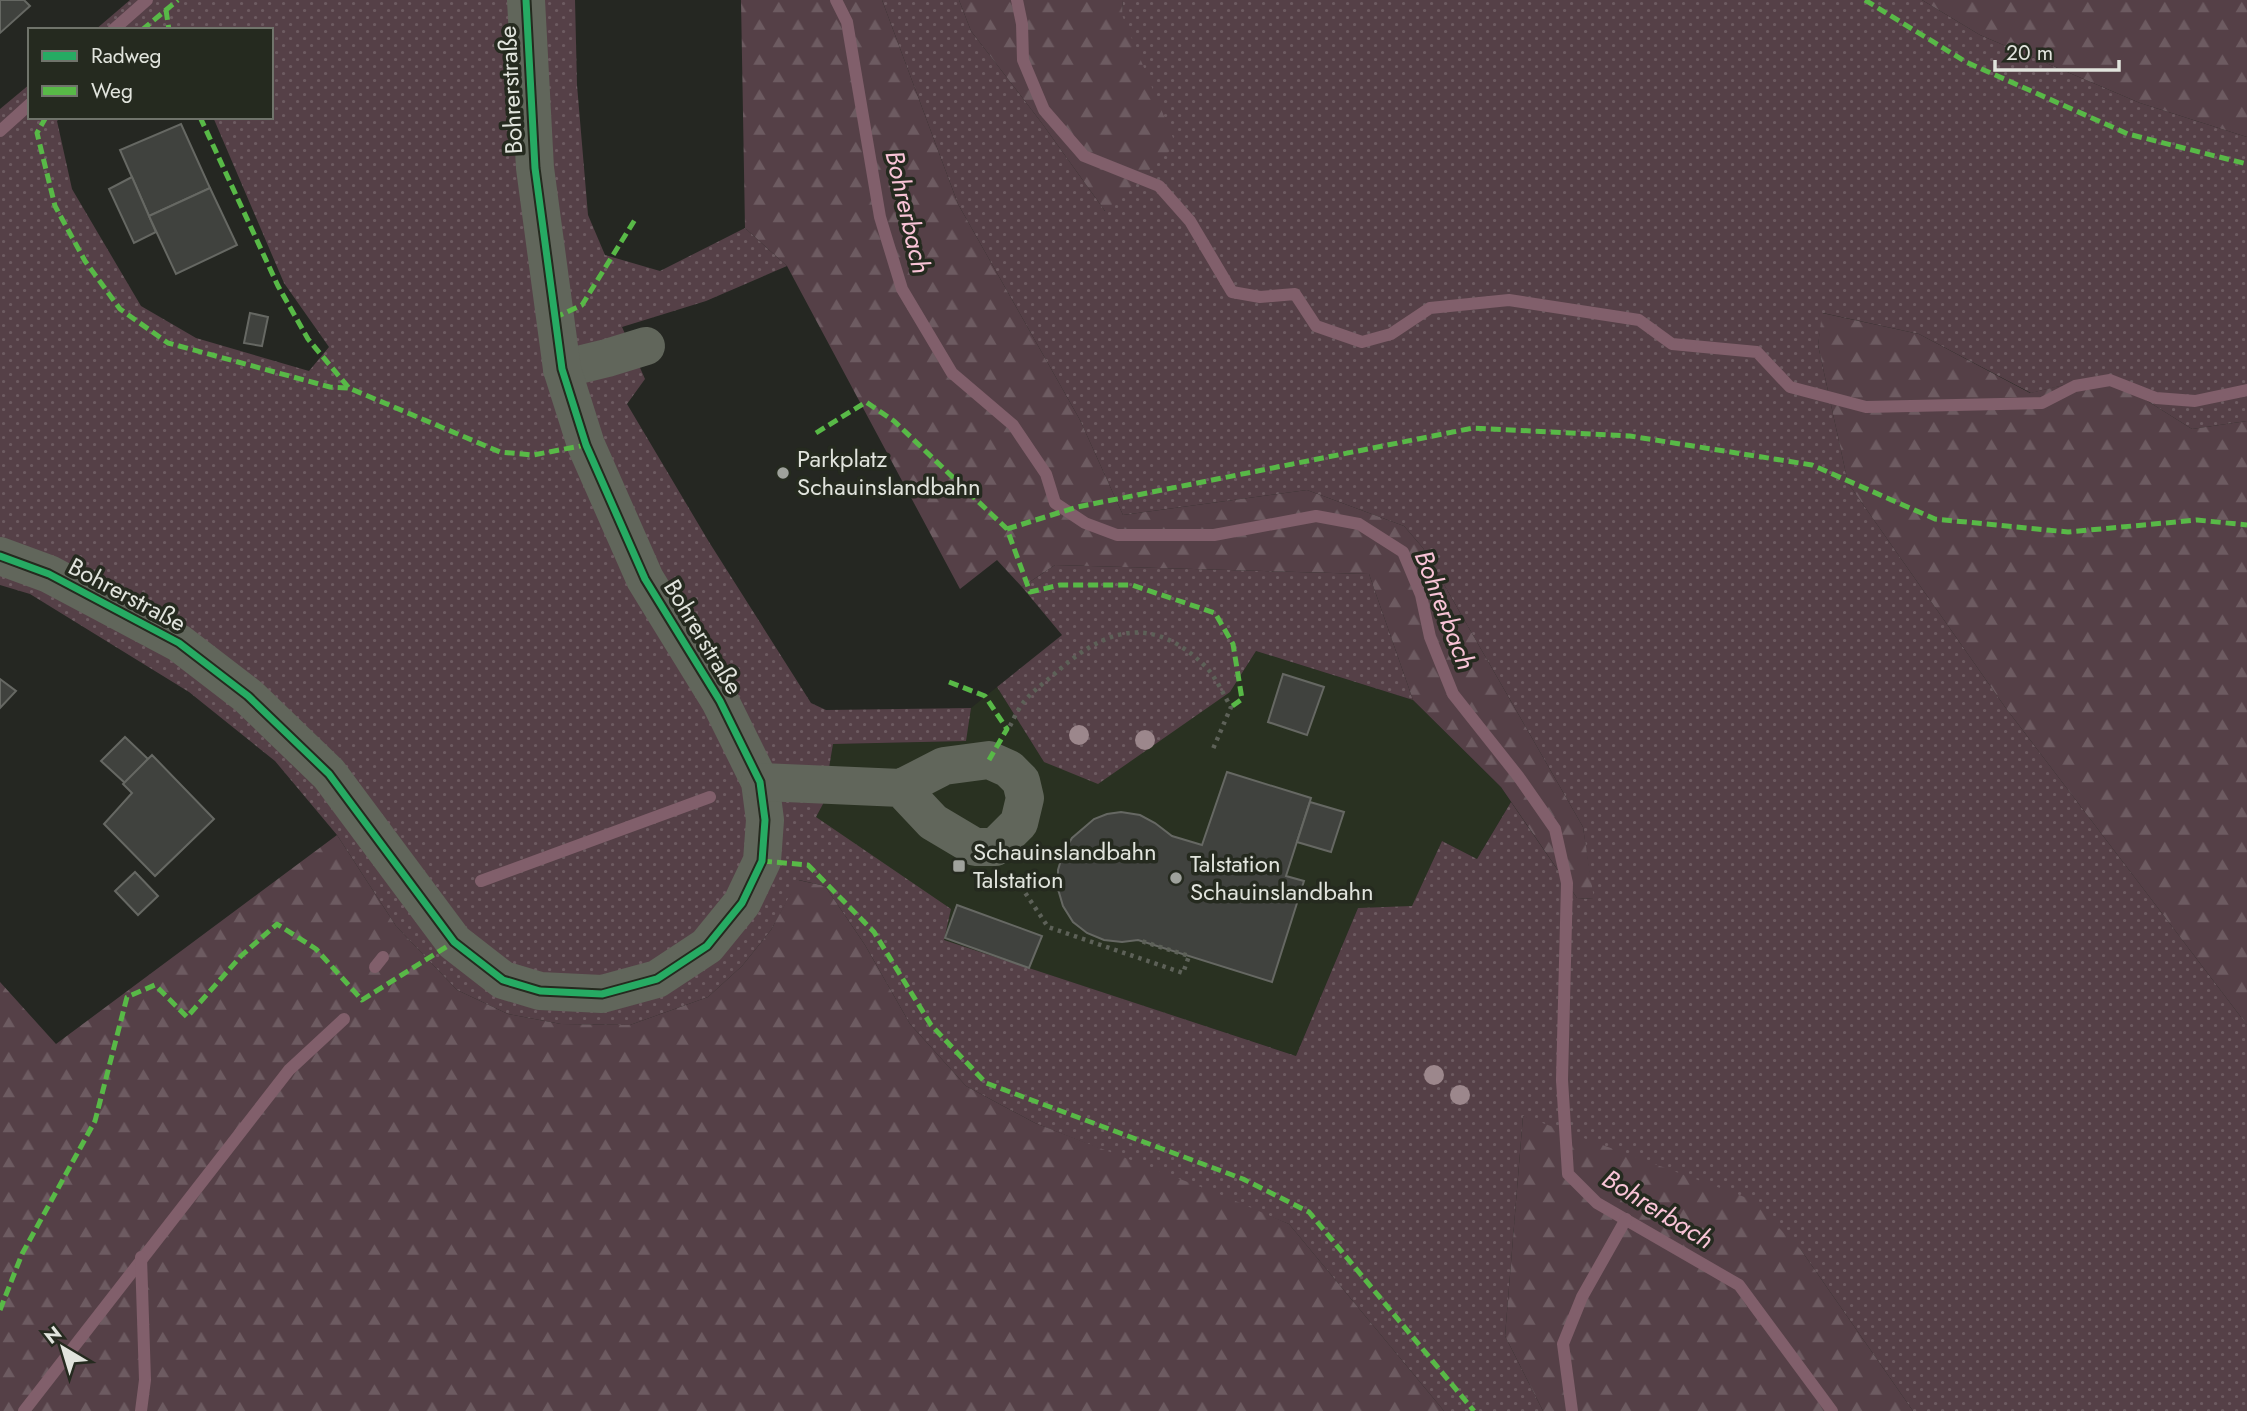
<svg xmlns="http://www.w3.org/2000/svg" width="2247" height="1411" viewBox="0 0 2247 1411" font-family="Jost,sans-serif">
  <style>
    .built { fill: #293121 }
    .grass { fill: url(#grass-dots) }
    .forest { fill: url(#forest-firs) }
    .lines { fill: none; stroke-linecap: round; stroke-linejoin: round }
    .stream { stroke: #815f6b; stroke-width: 12 }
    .building { fill: #40423e; stroke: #666863; stroke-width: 2 }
    .path { stroke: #5d6158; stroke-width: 4.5; stroke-dasharray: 3.5 5; stroke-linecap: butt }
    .minor { stroke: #61665b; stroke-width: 38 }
    .quiet { stroke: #58b947; stroke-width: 5; stroke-dasharray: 10 5; stroke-linecap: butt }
    .cycleway-casing { stroke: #252a1f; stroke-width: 11 }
    .cycleway { stroke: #26ab63; stroke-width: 7 }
    .tree { fill: #9c878c }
    .poi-dot { fill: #9fa29c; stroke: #252a1f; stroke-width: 2.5 }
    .labels { text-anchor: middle; stroke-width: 7; stroke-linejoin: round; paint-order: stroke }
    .street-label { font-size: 24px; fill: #e1e4dd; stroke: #252a1f }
    .poi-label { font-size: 24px; fill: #e1e4dd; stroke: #252a1f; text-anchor: start }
    .water-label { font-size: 26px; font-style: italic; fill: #f9c4d7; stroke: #252a1f }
  </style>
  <defs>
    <pattern id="grass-dots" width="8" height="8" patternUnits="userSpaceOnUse" patternTransform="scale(1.75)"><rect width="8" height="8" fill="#554047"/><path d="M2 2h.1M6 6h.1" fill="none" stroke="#6d5b61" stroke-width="1.8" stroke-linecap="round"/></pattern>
    <pattern id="forest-firs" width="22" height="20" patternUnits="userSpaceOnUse" patternTransform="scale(1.75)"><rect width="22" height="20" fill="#554047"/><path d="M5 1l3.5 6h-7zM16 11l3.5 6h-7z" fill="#6d5b61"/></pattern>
  </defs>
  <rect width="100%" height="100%" fill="#252722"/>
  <polygon class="built" points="1256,651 1413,700 1501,787 1511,802 1477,859 1442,841 1412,907 1358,908 1296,1056 943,940 816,817 823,804 833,744 965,741 971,708 997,687 1044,762 1230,692"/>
  <g class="grass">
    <polygon points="130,0 575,0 577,85 588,215 605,255 660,271 745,228 787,266 706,301 622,327 645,379 627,404 709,542 811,703 826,710 971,708 966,741 833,744 823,804 816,817 951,909 944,940 1296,1056 1358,908 1412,906 1442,841 1477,859 1511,802 1577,898 1593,899 1583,827 1423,548 1404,526 1307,490 1123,515 1080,420 958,204 882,0 959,0 971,31 1041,122 1105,211 1123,0 1922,0 1980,35 2140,103 2247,137 2247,421 2192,429 2106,375 2031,393 1919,334 1823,313 1818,345 1848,483 2005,707 2247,1025 2247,1411 1913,1411 1801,1250 1523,1116 1505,1336 1543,1411 1444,1411 1289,1224 1035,1123 966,1086 910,1024 865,945 825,886 799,880 771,930 742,966 708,997 630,1025 561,1024 508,1014 457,990 396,926 337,835 275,761 189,692 30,594 0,585 0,109 30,84 30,117 61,117 57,121 72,189 141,306 196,338 309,371 329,347 284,283 213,117 271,117 271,30 95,30"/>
    <polygon points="1055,565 1369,574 1413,700 1256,651 1230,692 1098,784 1044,762 997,687 1062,635 1022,587"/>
  </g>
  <g class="forest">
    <polygon points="741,0 882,0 958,204 1080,420 1123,515 1307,490 1404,526 1423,548 1583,827 1594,899 1577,898 1501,787 1413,700 1369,574 1055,565 1022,587 997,560 960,589 787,266 745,228"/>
    <polygon points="959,0 1123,0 1122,15 1176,145 1105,211 1041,122 971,31"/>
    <polygon points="1922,0 2247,0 2247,137 2140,103 1980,35"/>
    <polygon points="1822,313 1919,334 2030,393 2106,375 2192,429 2247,421 2247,1025 2005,707 1848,483 1818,345"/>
    <polygon points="337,835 396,926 457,990 508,1014 561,1024 630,1025 708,997 742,966 771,930 798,880 825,886 865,945 910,1024 966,1086 1035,1123 1224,1196 1289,1224 1444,1411 0,1411 0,982 56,1044"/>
    <polygon points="1523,1116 1750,1199 1801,1250 1913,1411 1543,1411 1505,1336"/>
  </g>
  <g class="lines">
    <g class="stream">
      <polyline points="836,0 847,22 880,217 902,289 952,373 1013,425 1046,474 1055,503 1085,523 1117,535 1214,535 1316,516 1359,524 1403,552 1421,595 1430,637 1453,694 1518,776 1555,829 1567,883 1562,1080 1568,1174 1597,1203 1739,1285 1832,1411"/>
      <polyline points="1017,0 1022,24 1023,60 1044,110 1084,156 1159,186 1190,221 1232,292 1260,297 1295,294 1316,326 1362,342 1391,334 1430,308 1509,300 1639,320 1672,344 1757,352 1790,387 1866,407 2042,403 2075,386 2110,380 2156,398 2195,401 2247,390"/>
      <polyline points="113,30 147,0"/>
      <polyline points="0,131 30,104"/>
      <polyline points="481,881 710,797"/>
      <polyline points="375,967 383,957"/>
      <polyline points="24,1411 289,1070 344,1019"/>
      <polyline points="141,1411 145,1380 141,1257"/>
      <polyline points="1572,1411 1563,1344 1582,1297 1626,1219"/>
    </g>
  </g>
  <g class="building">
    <polygon points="0,0 24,0 30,6 0,33"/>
    <polygon points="181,124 210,188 149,216 120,150"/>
    <polygon points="132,177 156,232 134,243 109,189"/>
    <polygon points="210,188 237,245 176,274 149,216"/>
    <polygon points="250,313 268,317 262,346 244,343"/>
    <polygon points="1283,674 1324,687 1307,735 1268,722"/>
    <polygon points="0,679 16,691 0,708"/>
    <polygon points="125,737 148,759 125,783 101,761"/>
    <polygon points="152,755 214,819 155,876 104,824 132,793 123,784"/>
    <polygon points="1227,772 1311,798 1286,876 1304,881 1272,982 1138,940 1122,942 1104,940 1087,933 1073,922 1063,906 1058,889 1058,870 1063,853 1072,838 1094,819 1107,814 1121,812 1140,815 1155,823 1172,836 1202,845"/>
    <polygon points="1310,802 1344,812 1331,852 1297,842"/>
    <polygon points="135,872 158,896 138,915 115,891"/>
    <polygon points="957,905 1042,936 1029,968 945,938"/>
  </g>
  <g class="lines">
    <g class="path">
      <path d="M1010,726C1014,718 1018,709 1023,703C1033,690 1048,680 1059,670C1109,626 1154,616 1205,666C1216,677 1223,694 1231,707L1213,749"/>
      <polyline points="1016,879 1048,927 1183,973 1189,956 1138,940"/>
    </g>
    <g class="minor">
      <polyline points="562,369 607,358 646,346"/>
      <polyline points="0,556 49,574 179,643 248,696 329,774 454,942 503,980 540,991 602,994 657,979 707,946 742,903 762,861 765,820 760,782 720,701 645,579 586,445 562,369 535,168 526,0"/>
      <polyline points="760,782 901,788 944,766 989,760 1009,769 1021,781 1025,798 1019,823 995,847 975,847 933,822 901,788"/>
    </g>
    <g class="quiet">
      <polyline points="1865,0 1966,62 2128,134 2247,164"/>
      <polyline points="166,10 169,30"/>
      <polyline points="142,30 178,0"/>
      <polyline points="46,117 37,133 55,206 85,261 120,309 168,343 330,387 349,388 500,452 533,455 586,445"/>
      <polyline points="200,117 278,286 308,339 349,388"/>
      <polyline points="554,318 582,305 636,218"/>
      <polyline points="816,433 866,402 894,421 1007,529 1030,592 1060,585 1132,585 1215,613 1233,644 1242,699 1231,707"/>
      <polyline points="1007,529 1077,507 1473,428 1630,436 1812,465 1935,519 2068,532 2197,520 2247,525"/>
      <polyline points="949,682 985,696 1007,729 989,760"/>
      <polyline points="762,861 808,865 874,932 931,1025 986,1083 1243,1179 1309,1212 1474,1411"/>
      <polyline points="0,1310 22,1254 95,1121 127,997 155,985 187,1017 241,956 277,924 316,949 362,1000 454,942"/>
    </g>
    <defs>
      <polyline id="cycleway" points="0,556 49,574 179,643 248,696 329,774 454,942 503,980 540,991 602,994 657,979 707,946 742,903 762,861 765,820 760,782 720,701 645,579 586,445 562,369 535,168 526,0"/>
    </defs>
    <use href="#cycleway" class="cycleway-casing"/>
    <use href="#cycleway" class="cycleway"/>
  </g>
  <g class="tree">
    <circle cx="1079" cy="735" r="10"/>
    <circle cx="1145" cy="740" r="10"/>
    <circle cx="1434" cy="1075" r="10"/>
    <circle cx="1460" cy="1095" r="10"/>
  </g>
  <g class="poi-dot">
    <circle cx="783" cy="473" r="7"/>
    <rect x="952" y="859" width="14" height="14" rx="3.5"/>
    <circle cx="1176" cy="878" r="7"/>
  </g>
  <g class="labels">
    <g class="street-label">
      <text transform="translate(511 90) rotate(-93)" y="8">Bohrerstraße</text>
      <text transform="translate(127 595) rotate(28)" y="8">Bohrerstraße</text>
      <text transform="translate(703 637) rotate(59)" y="8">Bohrerstraße</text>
    </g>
    <g class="poi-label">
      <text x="797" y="467">Parkplatz<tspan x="797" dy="28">Schauinslandbahn</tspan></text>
      <text x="973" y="860">Schauinslandbahn<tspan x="973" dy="28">Talstation</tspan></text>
      <text x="1190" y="872">Talstation<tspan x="1190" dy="28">Schauinslandbahn</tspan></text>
    </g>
    <g class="water-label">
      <text transform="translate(908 212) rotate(77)" y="9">Bohrerbach</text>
      <text transform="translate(1445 610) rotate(69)" y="9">Bohrerbach</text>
      <text transform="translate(1658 1209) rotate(32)" y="9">Bohrerbach</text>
    </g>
  </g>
  <rect x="28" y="28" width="245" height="91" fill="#252a1f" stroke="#70746b" stroke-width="2"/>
  <rect x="42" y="51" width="35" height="10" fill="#26ab63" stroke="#70746b" stroke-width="2"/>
  <text x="91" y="63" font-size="21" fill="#e1e4dd">Radweg</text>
  <rect x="42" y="86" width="35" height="10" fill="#58b947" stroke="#70746b" stroke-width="2"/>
  <text x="91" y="98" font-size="21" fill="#e1e4dd">Weg</text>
  <g transform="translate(63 1348) rotate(322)" stroke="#252a1f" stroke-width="5" paint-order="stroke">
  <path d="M0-5L12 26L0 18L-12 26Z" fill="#e1e4dd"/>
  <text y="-10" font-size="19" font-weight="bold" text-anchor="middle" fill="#e1e4dd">N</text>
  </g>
  <path d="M1995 60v10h124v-10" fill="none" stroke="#e1e4dd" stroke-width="3.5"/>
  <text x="2006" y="60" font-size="21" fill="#e1e4dd" stroke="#252a1f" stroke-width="5" paint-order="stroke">20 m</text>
</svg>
